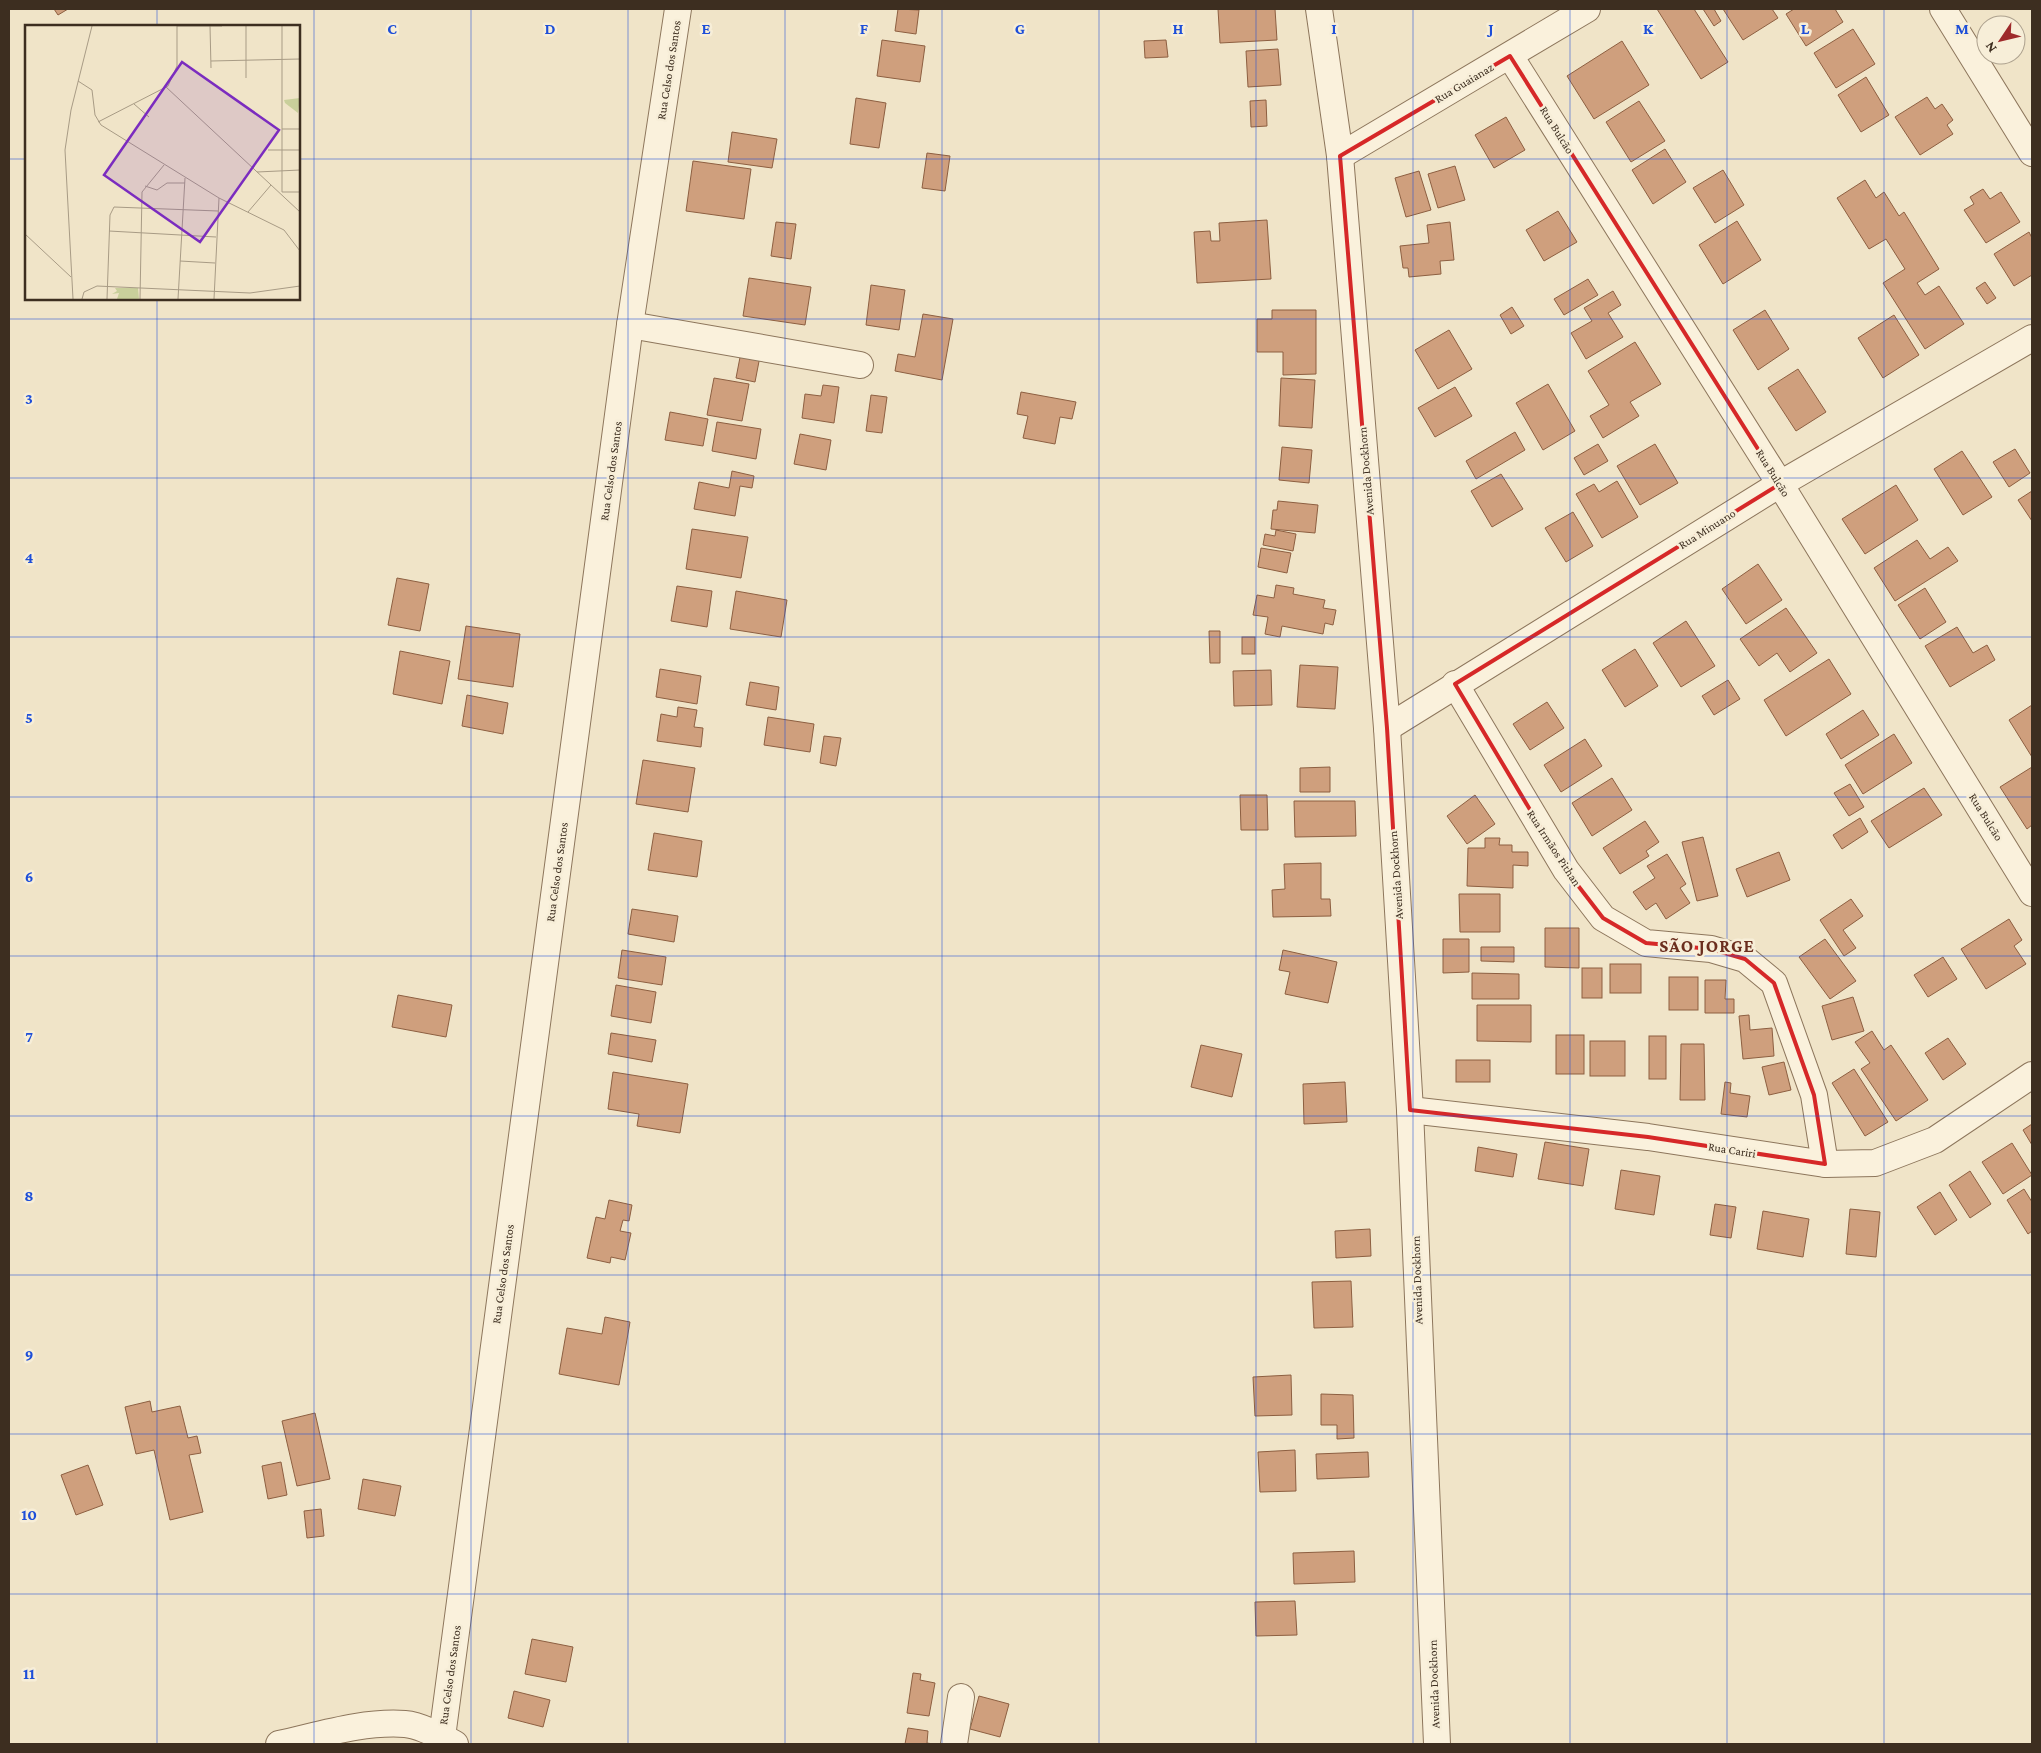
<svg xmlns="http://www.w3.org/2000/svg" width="2041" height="1753" viewBox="0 0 2041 1753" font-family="'Crimson Pro',serif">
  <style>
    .building { fill: #cf9f7d; stroke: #8d5f41 }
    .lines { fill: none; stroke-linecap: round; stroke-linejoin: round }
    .minor-casing { stroke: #8d765c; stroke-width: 28 }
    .minor { stroke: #faf1dc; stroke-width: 26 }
    .marked { fill: none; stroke: #d62828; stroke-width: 4; stroke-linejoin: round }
    .grid { fill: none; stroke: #1d4ed8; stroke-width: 1; stroke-opacity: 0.55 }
    .labels { text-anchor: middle; stroke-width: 5; stroke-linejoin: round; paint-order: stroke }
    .street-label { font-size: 12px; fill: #3d2e20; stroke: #f7eed8 }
    .district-label { font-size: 18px; font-weight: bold; letter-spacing: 1px; fill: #6b2e1e; stroke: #f7eed8 }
    .inset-road { fill: none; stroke: #a89b85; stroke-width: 1 }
    .view { fill: #7b2cbf; fill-opacity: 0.15; stroke: #7b2cbf; stroke-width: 2.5 }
    .inset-edge { fill: none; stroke: #3d2e20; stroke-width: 2.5 }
    .grid-label { font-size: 16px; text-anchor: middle; font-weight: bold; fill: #1d4ed8; stroke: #f7eed8; stroke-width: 5; stroke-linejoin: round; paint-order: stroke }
  </style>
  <rect width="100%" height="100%" fill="#f0e4c8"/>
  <g class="building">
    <polygon points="54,9 68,9 58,15"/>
    <polygon points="898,9 919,10 916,34 895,31"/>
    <polygon points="1218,9 1275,9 1277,40 1220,43"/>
    <polygon points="1657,9 1694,9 1728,62 1701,79"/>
    <polygon points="1703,9 1714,9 1721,21 1714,26"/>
    <polygon points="1723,9 1772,9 1778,18 1743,40"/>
    <polygon points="1794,9 1835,9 1843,22 1806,46 1786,14"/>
    <polygon points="1853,29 1875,64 1836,88 1814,53"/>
    <polygon points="882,40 925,46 920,82 877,76"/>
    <polygon points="1166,40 1168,57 1145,58 1144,41"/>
    <polygon points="1622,41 1649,85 1594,119 1567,76"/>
    <polygon points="1278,49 1281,85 1248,87 1246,51"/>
    <polygon points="1866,77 1889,115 1861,132 1838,95"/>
    <polygon points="1927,97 1935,109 1942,104 1953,120 1947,125 1953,134 1920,155 1895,117"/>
    <polygon points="856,98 886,103 879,148 850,144"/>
    <polygon points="1266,100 1267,126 1251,127 1250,101"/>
    <polygon points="1639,101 1665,141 1631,162 1606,122"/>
    <polygon points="1506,117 1525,150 1494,168 1475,135"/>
    <polygon points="732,132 777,139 772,168 728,162"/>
    <polygon points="1665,149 1686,182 1653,204 1632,170"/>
    <polygon points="927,153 950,156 945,191 922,188"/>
    <polygon points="693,161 751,169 744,219 686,211"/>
    <polygon points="1455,166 1465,200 1438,208 1428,174"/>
    <polygon points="1723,170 1744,205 1715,223 1693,188"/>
    <polygon points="1419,171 1431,210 1406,217 1395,178"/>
    <polygon points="1865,180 1876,198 1884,192 1899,216 1904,212 1939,269 1917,283 1925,295 1939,286 1964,324 1925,349 1883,283 1905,269 1886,239 1869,249 1837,198"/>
    <polygon points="1983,189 1990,199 2001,192 2020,222 1986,243 1964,210 1974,204 1970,197"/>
    <polygon points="1558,211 1577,242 1544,261 1526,230"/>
    <polygon points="1267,220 1271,279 1197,283 1194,232 1210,231 1211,241 1220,241 1219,223"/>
    <polygon points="1737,221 1761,260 1723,284 1699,245"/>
    <polygon points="776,222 796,224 791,259 771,256"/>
    <polygon points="1450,222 1454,260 1440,261 1441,274 1409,277 1408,268 1403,268 1400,246 1429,243 1427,225"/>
    <polygon points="2029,232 2032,238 2032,275 2014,286 1994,254"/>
    <polygon points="749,278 811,287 805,325 743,316"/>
    <polygon points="1588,279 1598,295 1564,315 1554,299"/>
    <polygon points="1985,282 1996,298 1987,304 1976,288"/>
    <polygon points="871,285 905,290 899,330 866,325"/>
    <polygon points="1613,291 1621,305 1608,313 1623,337 1586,359 1571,333 1592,321 1584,308"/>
    <polygon points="1512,307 1524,326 1511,334 1500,315"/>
    <polygon points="1272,310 1316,310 1316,374 1283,375 1283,352 1257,352 1257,319 1272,319"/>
    <polygon points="1765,310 1789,349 1758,370 1733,330"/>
    <polygon points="923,314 953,319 942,380 895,371 898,354 915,357"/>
    <polygon points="1894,315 1919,355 1883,378 1858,338"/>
    <polygon points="1449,330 1472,369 1438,389 1415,350"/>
    <polygon points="1635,342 1661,384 1630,402 1639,416 1603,438 1590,416 1609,405 1588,371"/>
    <polygon points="742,347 761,351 755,382 736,378"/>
    <polygon points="1798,369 1826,412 1796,431 1768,388"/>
    <polygon points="714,378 749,384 742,421 707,415"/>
    <polygon points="1281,378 1315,380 1312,428 1279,426"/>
    <polygon points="1548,384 1575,431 1543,450 1516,403"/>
    <polygon points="823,385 839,387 834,423 802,418 805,394 821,396"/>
    <polygon points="1455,387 1472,416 1435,437 1418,408"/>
    <polygon points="1021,392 1076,402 1072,419 1060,417 1055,444 1023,438 1028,416 1017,414"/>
    <polygon points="871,395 887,397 882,433 866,431"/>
    <polygon points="670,412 708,419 703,446 665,440"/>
    <polygon points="717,422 761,429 756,459 712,451"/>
    <polygon points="1515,432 1525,450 1476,479 1466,461"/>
    <polygon points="800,434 831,440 826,470 794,464"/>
    <polygon points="1598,444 1608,461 1584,475 1574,458"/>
    <polygon points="1655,444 1678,483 1640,505 1617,466"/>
    <polygon points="1282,447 1312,450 1309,483 1279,480"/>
    <polygon points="2015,449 2030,473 2009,487 1993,462"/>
    <polygon points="1962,451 1992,497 1963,515 1934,469"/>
    <polygon points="732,471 754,476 752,488 740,486 735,516 694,509 699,482 729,488"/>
    <polygon points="1501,474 1523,509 1492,527 1471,491"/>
    <polygon points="1617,481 1638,517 1602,538 1576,494 1594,484 1599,492"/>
    <polygon points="1896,485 1918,520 1865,554 1842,519"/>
    <polygon points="2032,491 2032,521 2018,500"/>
    <polygon points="1278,501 1318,505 1315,533 1271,529 1273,510 1277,510"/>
    <polygon points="1573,512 1593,546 1566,562 1545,528"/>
    <polygon points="692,529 748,537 741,578 686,569"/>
    <polygon points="1276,530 1296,534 1293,551 1263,545 1265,534 1275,536"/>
    <polygon points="1917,540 1930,559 1948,547 1958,561 1895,601 1874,568"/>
    <polygon points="1261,548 1291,553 1287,573 1258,567"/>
    <polygon points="1758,564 1782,600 1746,624 1722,589"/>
    <polygon points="397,578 429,584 420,631 388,625"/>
    <polygon points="1276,585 1294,588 1293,594 1325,600 1323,608 1336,610 1333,625 1325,623 1323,634 1282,626 1280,637 1265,634 1268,617 1253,615 1257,595 1274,598"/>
    <polygon points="677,586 712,591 707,627 671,621"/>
    <polygon points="1925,588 1946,622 1920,639 1898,605"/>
    <polygon points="736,591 787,600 781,637 730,629"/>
    <polygon points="1786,608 1817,653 1790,672 1777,653 1759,666 1740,639"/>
    <polygon points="1686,621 1715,666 1681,687 1653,643"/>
    <polygon points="466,626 520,634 513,687 458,679"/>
    <polygon points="1957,627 1973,653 1987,645 1995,660 1950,687 1925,646"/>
    <polygon points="1209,631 1220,631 1220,663 1210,663"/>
    <rect x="1242" y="637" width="13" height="17"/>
    <polygon points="1635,649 1658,686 1625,707 1602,670"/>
    <polygon points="400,651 450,661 442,704 393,694"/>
    <polygon points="1829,659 1851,694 1786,736 1764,700"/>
    <polygon points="1300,665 1338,667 1335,709 1297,707"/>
    <polygon points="660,669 701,676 697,704 656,697"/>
    <polygon points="1271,670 1272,705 1234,706 1233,671"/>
    <polygon points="1728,680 1740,699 1714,715 1702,696"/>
    <polygon points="750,682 779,687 776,710 746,705"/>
    <polygon points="467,695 508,703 503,734 462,726"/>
    <polygon points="1547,702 1564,728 1530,750 1513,724"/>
    <polygon points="2032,705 2032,757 2009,720"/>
    <polygon points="678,707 697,710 694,727 703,728 701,747 657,741 661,714 677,717"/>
    <polygon points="1863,710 1879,735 1841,759 1826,734"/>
    <polygon points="768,717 814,724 810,752 764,745"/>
    <polygon points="1894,734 1912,763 1863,794 1845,765"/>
    <polygon points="824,736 841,738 836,766 820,763"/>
    <polygon points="1585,739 1602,766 1561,792 1544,765"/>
    <polygon points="643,760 695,768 688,812 636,804"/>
    <polygon points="1330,767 1330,792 1300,792 1300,768"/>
    <polygon points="2032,767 2032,825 2027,829 2000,787"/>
    <polygon points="1612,778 1632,810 1592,836 1572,803"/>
    <polygon points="1850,784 1864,807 1849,816 1834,793"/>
    <polygon points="1924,788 1942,815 1889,848 1871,821"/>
    <polygon points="1240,795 1267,795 1268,830 1241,830"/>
    <polygon points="1475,795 1495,824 1467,844 1447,816"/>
    <polygon points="1294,801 1355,801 1356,836 1295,837"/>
    <polygon points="1860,818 1868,832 1842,849 1833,835"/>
    <polygon points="1645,821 1659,842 1646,851 1649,856 1620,874 1603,848"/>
    <polygon points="654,833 702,841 697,877 648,870"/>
    <polygon points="1703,837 1718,896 1697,901 1682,842"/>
    <polygon points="1485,838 1500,838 1499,845 1512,845 1512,852 1528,852 1528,866 1513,865 1513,888 1467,886 1468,848 1485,848"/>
    <polygon points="1779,852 1790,880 1747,897 1736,869"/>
    <polygon points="1667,854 1686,884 1680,888 1690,903 1666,919 1656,903 1646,910 1633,892 1655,878 1647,866"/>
    <polygon points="1321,863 1321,899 1330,899 1331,916 1273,917 1272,890 1285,889 1284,864"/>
    <polygon points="1459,894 1500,894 1500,932 1460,932"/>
    <polygon points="1851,899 1863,916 1843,930 1856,948 1844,956 1820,920"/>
    <polygon points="632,909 678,916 674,942 628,934"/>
    <polygon points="2009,919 2022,940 2014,946 2026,964 1986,989 1961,949"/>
    <polygon points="1545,928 1579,928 1579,968 1545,967"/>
    <polygon points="1443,939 1469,939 1469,972 1443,973"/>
    <polygon points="1825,939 1856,981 1830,999 1799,957"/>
    <polygon points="1481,947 1514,947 1514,962 1481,961"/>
    <polygon points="622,950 666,957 662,985 618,978"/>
    <polygon points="1283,950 1337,962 1328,1003 1285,994 1290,972 1279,970"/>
    <polygon points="1943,957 1957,979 1928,997 1914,975"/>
    <rect x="1610" y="964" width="31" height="29"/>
    <rect x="1582" y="968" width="20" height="30"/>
    <polygon points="1472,973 1519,974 1519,999 1472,999"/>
    <rect x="1669" y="977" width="29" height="33"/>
    <polygon points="1705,980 1726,980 1725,999 1734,999 1734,1013 1705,1013"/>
    <polygon points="616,985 656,992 651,1023 611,1016"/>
    <polygon points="398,995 452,1005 446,1037 392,1027"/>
    <polygon points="1853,997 1864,1031 1832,1040 1822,1006"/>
    <polygon points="1477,1005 1531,1005 1531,1042 1477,1041"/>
    <polygon points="1749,1015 1750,1030 1772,1028 1774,1056 1743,1059 1739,1016"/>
    <polygon points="1872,1031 1884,1050 1891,1045 1928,1100 1896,1121 1861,1069 1870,1063 1855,1042"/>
    <polygon points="611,1033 656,1040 652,1062 608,1054"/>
    <rect x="1556" y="1035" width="28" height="39"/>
    <rect x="1649" y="1036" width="17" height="43"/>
    <polygon points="1948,1038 1966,1064 1943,1080 1925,1053"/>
    <rect x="1590" y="1041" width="35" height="35"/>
    <polygon points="1681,1044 1704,1044 1705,1100 1680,1100"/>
    <polygon points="1201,1045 1242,1054 1232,1097 1191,1087"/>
    <rect x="1456" y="1060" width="34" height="22"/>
    <polygon points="1784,1062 1791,1090 1769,1095 1762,1067"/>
    <polygon points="1854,1069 1888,1122 1865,1136 1832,1083"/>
    <polygon points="613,1072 688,1084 680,1133 637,1126 639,1114 608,1109"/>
    <polygon points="1345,1082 1347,1122 1304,1124 1303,1084"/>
    <polygon points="1725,1082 1731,1083 1730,1093 1750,1096 1747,1117 1721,1114"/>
    <polygon points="2032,1124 2032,1145 2023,1130"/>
    <polygon points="1545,1142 1589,1149 1583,1186 1538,1179"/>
    <polygon points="2012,1143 2032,1175 2003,1194 1982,1162"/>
    <polygon points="1478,1147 1517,1154 1513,1177 1475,1171"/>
    <polygon points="1621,1170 1660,1176 1654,1215 1615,1209"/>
    <polygon points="1970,1171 1991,1204 1970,1218 1949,1185"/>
    <polygon points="2024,1189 2032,1202 2032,1231 2028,1234 2007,1200"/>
    <polygon points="1940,1192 1957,1220 1935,1235 1917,1207"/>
    <polygon points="609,1200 632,1205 629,1221 623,1220 620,1231 631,1233 625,1260 611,1257 610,1263 587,1258 596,1217 605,1219"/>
    <polygon points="1715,1204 1736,1207 1731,1238 1710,1235"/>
    <polygon points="1850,1209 1880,1212 1876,1257 1846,1254"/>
    <polygon points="1763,1211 1809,1219 1803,1257 1757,1249"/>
    <polygon points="1370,1229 1371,1256 1336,1258 1335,1231"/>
    <polygon points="1351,1281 1353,1327 1314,1328 1312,1282"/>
    <polygon points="605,1317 630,1322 619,1385 559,1374 567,1328 602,1334"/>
    <polygon points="1291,1375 1292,1415 1255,1416 1253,1377"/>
    <polygon points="1321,1394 1353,1395 1354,1438 1337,1439 1337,1425 1321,1425"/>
    <polygon points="150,1401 152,1412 180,1406 188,1438 197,1436 201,1453 189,1455 203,1512 170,1520 154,1450 136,1454 125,1407"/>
    <polygon points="315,1413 330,1479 297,1486 282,1421"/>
    <polygon points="1295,1450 1296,1491 1260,1492 1258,1452"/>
    <polygon points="1368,1452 1369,1477 1317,1479 1316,1454"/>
    <polygon points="281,1462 287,1495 268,1499 262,1466"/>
    <polygon points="88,1465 103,1505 76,1515 61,1475"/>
    <polygon points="363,1479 401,1486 395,1516 358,1509"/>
    <polygon points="321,1509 324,1536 307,1538 304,1511"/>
    <polygon points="1354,1551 1355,1582 1294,1584 1293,1553"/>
    <polygon points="1295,1601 1297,1635 1256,1636 1255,1602"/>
    <polygon points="532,1639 573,1647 566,1682 525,1674"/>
    <polygon points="913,1673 921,1674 920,1680 935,1683 929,1716 907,1713"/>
    <polygon points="514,1691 550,1700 543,1727 508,1718"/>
    <polygon points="979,1696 1009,1704 1000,1737 970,1729"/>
    <polygon points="908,1728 928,1731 927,1743 933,1744 905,1744"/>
  </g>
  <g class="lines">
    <defs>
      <g id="minor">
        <polyline points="1319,9 1340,156 1387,728 1410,1110 1437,1744"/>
        <polyline points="1943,9 2032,153"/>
        <polyline points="1510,56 1780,484 2032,893"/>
        <polyline points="1340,156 1587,9"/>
        <polyline points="630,325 860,365"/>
        <polyline points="1455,684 1566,870 1603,918 1646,943 1711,949 1745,959 1774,983 1814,1095 1825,1164"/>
        <polyline points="1387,728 1780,484 2032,338"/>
        <polyline points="1410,1110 1648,1137 1825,1164 1875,1163 1935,1140 2032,1075"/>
        <polyline points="442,1737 630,325 678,9"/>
        <path d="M279,1744C320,1735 363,1721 405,1724C420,1725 442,1737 455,1744"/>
        <polyline points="954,1744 961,1697"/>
      </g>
    </defs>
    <use href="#minor" class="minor-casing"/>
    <use href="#minor" class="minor"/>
  </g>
  <path class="marked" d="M1510,56L1780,484L1455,684L1566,870L1603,918L1646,943L1711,949L1745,959L1774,983L1814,1095L1825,1164L1648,1137L1410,1110L1387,728L1340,156Z"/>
  <path class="grid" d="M157,9V26M314,9V1744M471,9V1744M628,9V1744M785,9V1744M942,9V1744M1099,9V1744M1256,9V1744M1413,9V1744M1570,9V1744M1727,9V1744M1884,9V1744M9,159H26M299,159H2032M157,299V1744M9,319H2032M9,478H2032M9,637H2032M9,797H2032M9,956H2032M9,1116H2032M9,1275H2032M9,1434H2032M9,1594H2032"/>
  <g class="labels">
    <g class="street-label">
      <text transform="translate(669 70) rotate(-81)" y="4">Rua Celso dos Santos</text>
      <text transform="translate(1464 83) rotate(-31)" y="4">Rua Guaianaz</text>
      <text transform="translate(1557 130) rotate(58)" y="4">Rua Bulcão</text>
      <text transform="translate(611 471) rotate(-82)" y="4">Rua Celso dos Santos</text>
      <text transform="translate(1366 471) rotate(-95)" y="4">Avenida Dockhorn</text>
      <text transform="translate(1773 473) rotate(58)" y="4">Rua Bulcão</text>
      <text transform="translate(1707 529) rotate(-32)" y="4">Rua Minuano</text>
      <text transform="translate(1986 817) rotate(58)" y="4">Rua Bulcão</text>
      <text transform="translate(1554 848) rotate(57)" y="4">Rua Irmãos Pithan</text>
      <text transform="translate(557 872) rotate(-82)" y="4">Rua Celso dos Santos</text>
      <text transform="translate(1396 875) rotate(-94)" y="4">Avenida Dockhorn</text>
      <text transform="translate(1732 1150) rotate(9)" y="4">Rua Cariri</text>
      <text transform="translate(503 1274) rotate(-82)" y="4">Rua Celso dos Santos</text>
      <text transform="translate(1417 1280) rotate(-92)" y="4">Avenida Dockhorn</text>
      <text transform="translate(450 1675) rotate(-82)" y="4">Rua Celso dos Santos</text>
      <text transform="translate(1434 1684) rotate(-92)" y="4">Avenida Dockhorn</text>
    </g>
    <g class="district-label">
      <text x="1707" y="952">SÃO JORGE</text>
    </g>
  </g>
  <g transform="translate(25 25)">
    <rect width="275" height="275" fill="#f0e4c8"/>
    <path d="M275,73L273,88L260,78L259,75ZM90,263H113L114,274H92L94,268L87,269L92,266Z" fill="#c9cf9b"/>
    <path class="inset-road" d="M152,1H197M185,1L186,43M186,36L275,34M221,53V1M53,56L67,65L70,90L76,100L194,173L259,205L275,226M141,62L275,187M109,79L124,92M73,97L143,61L152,41V1M257,104H275M243,125H275M232,147L275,145M120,161L132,165L142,158H160M257,167V1M257,167H275M223,187L246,160M84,206L191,212M0,209L46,252M155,236L190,238M48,274L40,125L46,85L67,1M57,274L59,267L72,261L225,268L275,261M82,274L85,190L89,182L193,186M115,274L117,167L139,140M153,274L160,153M189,274L194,173"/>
    <path class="view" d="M157,37L254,105L175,217L79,150Z"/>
    <rect width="275" height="275" class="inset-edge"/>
  </g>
  <g class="grid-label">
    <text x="392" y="34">C</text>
    <text x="550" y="34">D</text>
    <text x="706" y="34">E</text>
    <text x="864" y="34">F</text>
    <text x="1020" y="34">G</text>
    <text x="1178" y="34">H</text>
    <text x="1334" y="34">I</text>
    <text x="1491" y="34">J</text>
    <text x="1648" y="34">K</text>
    <text x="1805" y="34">L</text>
    <text x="1962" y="34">M</text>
    <text x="29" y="404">3</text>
    <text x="29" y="563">4</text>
    <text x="29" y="723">5</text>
    <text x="29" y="882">6</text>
    <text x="29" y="1042">7</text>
    <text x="29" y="1201">8</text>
    <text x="29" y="1360">9</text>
    <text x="29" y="1520">10</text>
    <text x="29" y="1679">11</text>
  </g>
  <rect width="2041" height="1753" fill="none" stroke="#3d2e20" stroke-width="20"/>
  <g transform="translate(2001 40) rotate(235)"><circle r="24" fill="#f7eed8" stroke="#ada18e"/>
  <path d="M0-4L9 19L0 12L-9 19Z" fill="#9e2a2b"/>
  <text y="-8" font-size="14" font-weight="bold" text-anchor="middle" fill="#3d2e20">N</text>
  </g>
</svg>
